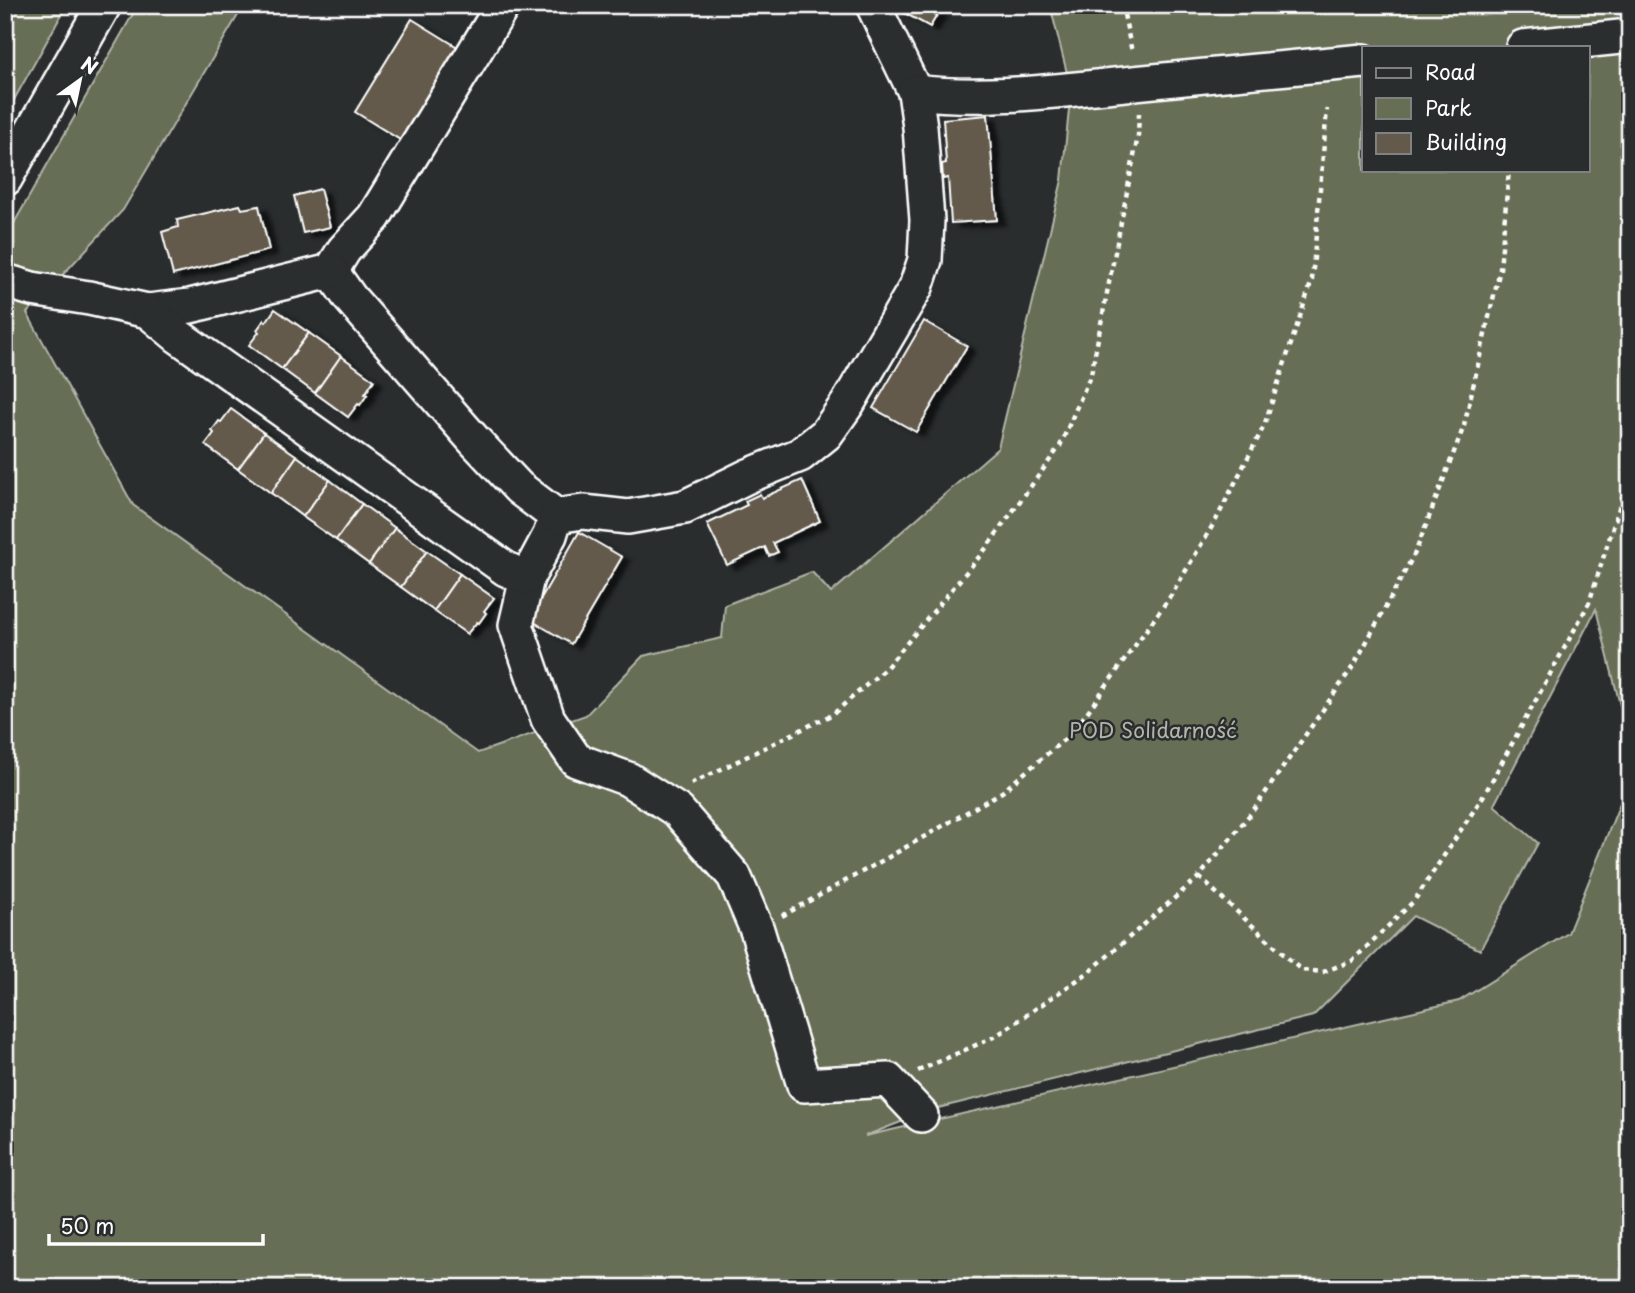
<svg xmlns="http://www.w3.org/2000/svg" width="1635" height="1293" viewBox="0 0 1635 1293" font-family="'Playpen Sans',sans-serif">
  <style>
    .green { fill: #666e54; stroke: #b2b6aa; stroke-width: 2; fill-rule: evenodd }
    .building { fill: #635a4b; stroke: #fff; stroke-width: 2; filter: url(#shadow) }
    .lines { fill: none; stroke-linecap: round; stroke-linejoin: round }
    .minor-casing { stroke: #fff; stroke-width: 38 }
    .path { stroke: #fff; stroke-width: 4.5; stroke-dasharray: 5 5; stroke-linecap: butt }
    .minor { stroke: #2a2d2e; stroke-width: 33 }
    .labels { text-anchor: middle; stroke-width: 5; stroke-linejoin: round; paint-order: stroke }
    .park-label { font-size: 21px; fill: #b2b6aa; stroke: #2a2d2e }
  </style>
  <defs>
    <filter id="shadow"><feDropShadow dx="8" dy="4.5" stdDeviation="2" flood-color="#0009"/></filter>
  </defs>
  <rect width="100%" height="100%" fill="#2a2d2e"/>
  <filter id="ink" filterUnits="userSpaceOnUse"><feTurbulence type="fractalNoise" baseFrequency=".0143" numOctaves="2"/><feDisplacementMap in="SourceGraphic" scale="14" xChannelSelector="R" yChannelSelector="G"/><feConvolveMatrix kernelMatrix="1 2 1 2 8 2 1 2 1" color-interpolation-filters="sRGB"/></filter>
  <g filter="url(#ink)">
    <g class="green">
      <polygon points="5,5 67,5 5,116"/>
      <path d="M138,5H244L123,210L27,313L133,505L478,753L586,715L643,656L722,638L725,605L812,572L831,593L998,448L1062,180L1071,89L1050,5H1630V1288H5V239ZM1364,47H1588V170H1364ZM1596,609L1622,713V798L1568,933L1459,1001L865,1136L934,1109L1313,1016L1413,916L1480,950L1538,843L1494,805Z"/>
    </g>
    <g class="building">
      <polygon points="890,5 943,5 930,27"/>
      <polygon points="412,19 459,48 402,141 355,112"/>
      <polygon points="988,115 997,220 951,223 948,178 943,179 942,164 946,163 943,119"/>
      <polygon points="320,189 330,227 303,233 294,196"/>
      <polygon points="240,205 242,209 259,206 269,250 173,275 162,232 178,227 177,220"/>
      <polygon points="275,309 309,333 282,369 249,345 259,332 257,330 264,320 266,322"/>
      <polygon points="924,321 967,346 916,432 873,408"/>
      <polygon points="309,333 341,356 315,393 282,369"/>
      <polygon points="341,356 374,380 365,394 367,395 360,405 358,404 348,417 315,393"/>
      <polygon points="231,409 264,433 238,469 205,445 214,433 212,431 219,421 221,422"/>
      <polygon points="264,433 297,456 271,493 238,469"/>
      <polygon points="297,456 330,480 303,517 271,493"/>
      <polygon points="330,480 362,504 336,540 303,517"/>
      <polygon points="802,480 820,521 773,543 778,552 769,556 765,547 727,565 707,524 747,505 745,501 760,494 762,498"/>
      <polygon points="362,504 395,528 369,564 336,540"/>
      <polygon points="395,528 427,551 401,587 369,564"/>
      <polygon points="579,532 622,557 571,644 529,619"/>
      <polygon points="427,551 460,574 434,611 401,587"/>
      <polygon points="460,574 494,598 484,611 486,613 479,623 477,622 467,634 434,611"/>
    </g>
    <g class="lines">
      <defs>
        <g id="minor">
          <polyline points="503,5 374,217 344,250 331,271 350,298 473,439 519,488 556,516 550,535 527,578 516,625 548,719 576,760 628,779 678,811 734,876 757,930 804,1085 888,1080 921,1115"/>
          <polyline points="873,5 915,92"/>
          <polyline points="1523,47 1630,36"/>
          <polyline points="5,179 104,5"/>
          <polyline points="5,281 32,289 89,298 148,311 190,306 331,271"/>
          <polyline points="148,311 178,336 506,569 527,578"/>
          <path d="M556,516L583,512L628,517L685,507L748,476L800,455L826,434L848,403L916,287L925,260L927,220L920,127L915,92C988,101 1062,90 1134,83C1211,75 1287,68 1364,61"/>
        </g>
      </defs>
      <use href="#minor" class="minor-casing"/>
      <g class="path">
        <polyline points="1122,5 1132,52"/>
        <polyline points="5,223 13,208"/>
        <polyline points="691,784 833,714 886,668 984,551 1060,446 1091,374 1138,136 1139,113"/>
        <polyline points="1199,877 1301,970 1323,972 1352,961 1414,901 1484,795 1589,603 1630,473"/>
        <polyline points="782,916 887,858 1002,792 1073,732 1172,594 1217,518 1264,426 1312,280 1327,109"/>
        <polyline points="918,1071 996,1036 1089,972 1199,877 1252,812 1354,665 1416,551 1464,426 1500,269 1509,170"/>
      </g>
      <use href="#minor" class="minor"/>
    </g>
  </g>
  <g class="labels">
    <g class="park-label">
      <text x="1153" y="738">POD Solidarność</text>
    </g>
  </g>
  <rect width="1635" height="1293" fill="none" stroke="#2a2d2e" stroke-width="28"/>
  <rect x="14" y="14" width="1607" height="1265" fill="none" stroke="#fff" stroke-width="2.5" filter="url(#ink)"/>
  <rect x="1362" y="46" width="228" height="126" fill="#2a2d2e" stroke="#7f8182" stroke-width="2"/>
  <rect x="1376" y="68" width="35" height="10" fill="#2a2d2e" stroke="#7f8182" stroke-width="2"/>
  <text x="1425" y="80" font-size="21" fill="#ffffff">Road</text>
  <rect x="1376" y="98" width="35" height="21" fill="#666e54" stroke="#7f8182" stroke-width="2"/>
  <text x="1425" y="116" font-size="21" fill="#ffffff">Park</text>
  <rect x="1376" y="133" width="35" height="21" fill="#635a4b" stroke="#7f8182" stroke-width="2"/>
  <text x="1425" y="150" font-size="21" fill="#ffffff">Building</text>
  <g transform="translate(80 80) rotate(33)" stroke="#2a2d2e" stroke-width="5" paint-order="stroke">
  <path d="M0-5L12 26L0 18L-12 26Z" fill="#ffffff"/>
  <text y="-10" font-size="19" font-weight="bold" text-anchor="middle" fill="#ffffff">N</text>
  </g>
  <path d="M49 1234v10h214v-10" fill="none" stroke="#ffffff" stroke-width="3.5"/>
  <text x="60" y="1234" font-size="21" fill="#ffffff" stroke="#2a2d2e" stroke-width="5" paint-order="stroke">50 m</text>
</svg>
